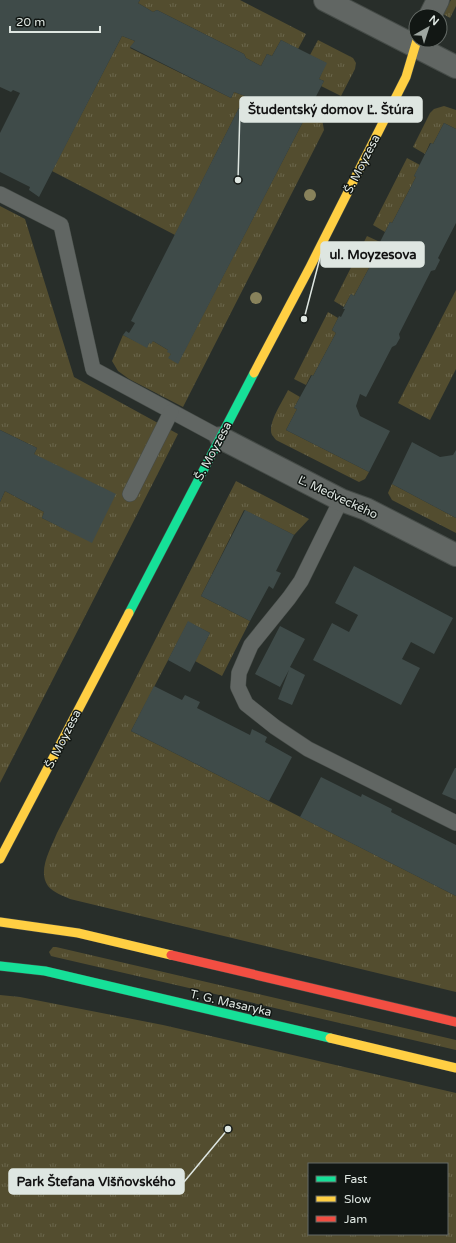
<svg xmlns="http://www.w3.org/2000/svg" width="456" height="1243" viewBox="0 0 456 1243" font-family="'Varela Round',sans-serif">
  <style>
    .grass { fill: url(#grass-tufts); fill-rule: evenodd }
    .building { fill: #3f4b49 }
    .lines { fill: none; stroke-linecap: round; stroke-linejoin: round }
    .lane-casing { stroke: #464c48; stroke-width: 16 }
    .street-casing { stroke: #464c48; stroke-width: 24 }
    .fast-casing { stroke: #464c48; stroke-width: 10 }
    .slow-casing { stroke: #464c48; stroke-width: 10 }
    .jam-casing { stroke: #464c48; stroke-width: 10 }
    .lane { stroke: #616663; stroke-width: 15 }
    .street { stroke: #616663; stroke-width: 22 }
    .fast { stroke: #16e098; stroke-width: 9 }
    .slow { stroke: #ffcf43; stroke-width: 9 }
    .jam { stroke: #f24e42; stroke-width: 9 }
    .tree { fill: #88825b }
    .labels { text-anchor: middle; stroke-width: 3; stroke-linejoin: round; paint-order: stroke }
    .street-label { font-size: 12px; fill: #dee6e1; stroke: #121714 }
    .leader { fill: none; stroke: #dee6e1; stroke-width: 1.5 }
    .callout-dot { fill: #dee6e1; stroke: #121714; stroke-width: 1.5 }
    .callout { fill: #dee6e1; stroke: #dee6e1; stroke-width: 1.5 }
    .callout-label { font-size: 13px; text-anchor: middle; font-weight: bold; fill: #111 }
  </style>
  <defs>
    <pattern id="grass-tufts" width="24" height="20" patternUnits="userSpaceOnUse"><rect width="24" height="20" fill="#534d2f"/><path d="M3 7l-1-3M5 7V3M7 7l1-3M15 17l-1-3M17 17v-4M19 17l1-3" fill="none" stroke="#6b674d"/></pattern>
  </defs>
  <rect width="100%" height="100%" fill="#282e2a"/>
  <g class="grass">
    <polygon points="140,0 240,0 306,34 298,49 281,40 272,56 267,54 261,66 246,58 244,54 157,10 153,12 138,3"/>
    <polygon points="451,0 456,0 456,6 450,18 443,14"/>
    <polygon points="122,36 135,41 130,48 231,98 234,92 245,96 175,235 52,171"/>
    <polygon points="318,40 353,58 356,63 355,69 341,96 321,86 324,81 319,79 326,63 310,55"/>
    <polygon points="444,106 456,110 456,129 444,123 433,144 430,143 425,154 413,147 430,113 434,109"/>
    <polygon points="308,112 322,119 324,130 183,407 129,379 118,371 112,361 123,335 147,347 149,343 153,341 168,350 171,354 169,358 178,363"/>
    <polygon points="407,158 420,165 414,176 416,177 392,223 390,222 385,232 373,225"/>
    <polygon points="0,206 25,219 74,377 178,434 0,783 0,502 5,491 44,512 42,518 92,542 34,454 37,448 0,430"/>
    <polygon points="367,236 380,242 374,253 376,255 354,296 351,294 344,307 334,301"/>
    <polygon points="456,290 456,369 430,420 398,403"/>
    <polygon points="328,312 338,318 332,330 336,333 313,376 311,375 306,385 294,379"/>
    <path d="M288,390L300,397L294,408L297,409L286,430L369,472L365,479L359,482L355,480L276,440C276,440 272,435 272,435C267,423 283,401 288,390Z"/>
    <path d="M236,481L309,519L294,535L244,510L201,596L250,621L222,676L195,661L210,633L188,622L131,731L456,896V992L70,899C63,896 53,892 48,886C37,871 51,848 57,833Z"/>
    <polygon points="392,484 456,518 456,533 392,500 388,493"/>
    <polygon points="53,947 56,947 456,1040 456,1050 55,957 51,956 49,952"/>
    <path d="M0,995L20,997L163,1025L456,1093V1243H0ZM309,1164H447V1234H309Z"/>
  </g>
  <g class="building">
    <polygon points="0,0 140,0 138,3 153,12 157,10 244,54 246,58 261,66 267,54 272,56 281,40 327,63 319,79 324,81 178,364 168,358 171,354 167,352 168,350 153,341 151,344 149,343 147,348 123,335 126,331 129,333 135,323 131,321 245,96 234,92 231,98 130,47 135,41 122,36 39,197 29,190 30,187 0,172 0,133 20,93 13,90 11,92 0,87"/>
    <polygon points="444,123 456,129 456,223 438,258 440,260 435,270 431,271 399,334 400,338 396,345 392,347 366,397 360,394 356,406 360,416 390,431 369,472 286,430 297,409 294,408 312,375 313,376 336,333 332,330 339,316 341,317 345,309 343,309 351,294 354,296 376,255 374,254 390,222 392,223 416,177 414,176 425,154 431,143 433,144"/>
    <polygon points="0,430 37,448 34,454 116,494 92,543 42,518 44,512 5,491 0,502"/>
    <polygon points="412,442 440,457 453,455 456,450 456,518 392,484"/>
    <polygon points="245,510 294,535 276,571 281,573 273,589 269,586 250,621 201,596"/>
    <polygon points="354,566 453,618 434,654 411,642 402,659 420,668 401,705 313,660 332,623 349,632 358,615 335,603"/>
    <polygon points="188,621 210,633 190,672 168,660"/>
    <polygon points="280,626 305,639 290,667 305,675 292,705 278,699 289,670 280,687 255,674"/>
    <polygon points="154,686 182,700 185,695 200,702 197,708 250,735 252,729 267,737 265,742 292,757 269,801 131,731"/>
    <polygon points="455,768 456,768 456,800 442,794"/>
    <polygon points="321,777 361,797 362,794 392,809 391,812 456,845 456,896 300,817"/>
  </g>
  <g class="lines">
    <defs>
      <g id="lane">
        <polyline points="0,194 61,225 93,369 221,438"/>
        <polyline points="130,494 171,412"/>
        <polyline points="341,500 301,581 289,598 251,645 239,673 238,687 246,704 275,727 308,749 456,823"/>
      </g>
      <g id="street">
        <polyline points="325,0 456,67"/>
        <polyline points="430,16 438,0"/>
        <polyline points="221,438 341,500 366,509 456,555"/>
      </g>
      <g id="fast">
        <polyline points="129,613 254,373"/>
        <polyline points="0,966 45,971 330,1038"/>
      </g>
      <g id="slow">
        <polyline points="254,373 310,267 406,77 417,40"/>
        <polyline points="0,859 129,613"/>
        <polyline points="0,922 78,933 171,955"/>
        <polyline points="330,1038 456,1068"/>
      </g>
      <polyline id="jam" points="171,955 456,1022"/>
    </defs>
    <use href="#lane" class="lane-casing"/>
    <use href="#street" class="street-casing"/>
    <use href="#fast" class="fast-casing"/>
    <use href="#slow" class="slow-casing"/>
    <use href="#jam" class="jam-casing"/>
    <use href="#lane" class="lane"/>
    <use href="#street" class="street"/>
    <use href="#fast" class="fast"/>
    <use href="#slow" class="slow"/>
    <use href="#jam" class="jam"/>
  </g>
  <g class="tree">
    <circle cx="310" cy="195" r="6"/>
    <circle cx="256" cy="298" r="6"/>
  </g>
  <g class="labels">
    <g class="street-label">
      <text transform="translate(362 164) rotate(-63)" y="4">Š. Moyzesa</text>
      <text transform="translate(213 451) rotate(-62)" y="4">Š. Moyzesa</text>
      <text transform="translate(338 497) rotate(25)" y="4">Ľ. Medveckého</text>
      <text transform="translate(63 739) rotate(-63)" y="4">Š. Moyzesa</text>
      <text transform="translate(231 1003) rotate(13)" y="4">T. G. Masaryka</text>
    </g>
  </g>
  <path class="leader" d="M238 180L240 109M304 319L321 254M228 1129L184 1182"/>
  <g class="callout-dot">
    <circle cx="238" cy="180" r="4"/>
    <circle cx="304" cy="319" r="4"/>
    <circle cx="228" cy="1129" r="4"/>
  </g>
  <g class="callout">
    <rect x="240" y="97" width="182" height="25" rx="4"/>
    <rect x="321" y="242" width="103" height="25" rx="4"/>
    <rect x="9" y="1169" width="175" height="25" rx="4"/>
  </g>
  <g class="callout-label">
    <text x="331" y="114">Študentský domov Ľ. Štúra</text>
    <text x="373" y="259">ul. Moyzesova</text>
    <text x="96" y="1186">Park Štefana Višňovského</text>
  </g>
  <rect x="308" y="1163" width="140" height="72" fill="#121714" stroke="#646a66"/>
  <rect x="316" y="1176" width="20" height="6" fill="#16e098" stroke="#646a66"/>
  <text x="344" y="1183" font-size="12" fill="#dee6e1">Fast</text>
  <rect x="316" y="1196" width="20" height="6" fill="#ffcf43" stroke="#646a66"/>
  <text x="344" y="1203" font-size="12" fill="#dee6e1">Slow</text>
  <rect x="316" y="1216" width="20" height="6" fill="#f24e42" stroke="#646a66"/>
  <text x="344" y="1223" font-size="12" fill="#dee6e1">Jam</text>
  <g transform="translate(428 28) rotate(39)"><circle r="19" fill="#121714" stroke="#646a66"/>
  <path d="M0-3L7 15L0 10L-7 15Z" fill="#9ea6a1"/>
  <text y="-6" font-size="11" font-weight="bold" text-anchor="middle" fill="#dee6e1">N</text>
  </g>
  <path d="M10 26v6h90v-6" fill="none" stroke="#dee6e1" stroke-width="2"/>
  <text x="16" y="26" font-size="12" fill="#dee6e1" stroke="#121714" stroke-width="3" paint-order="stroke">20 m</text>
</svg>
